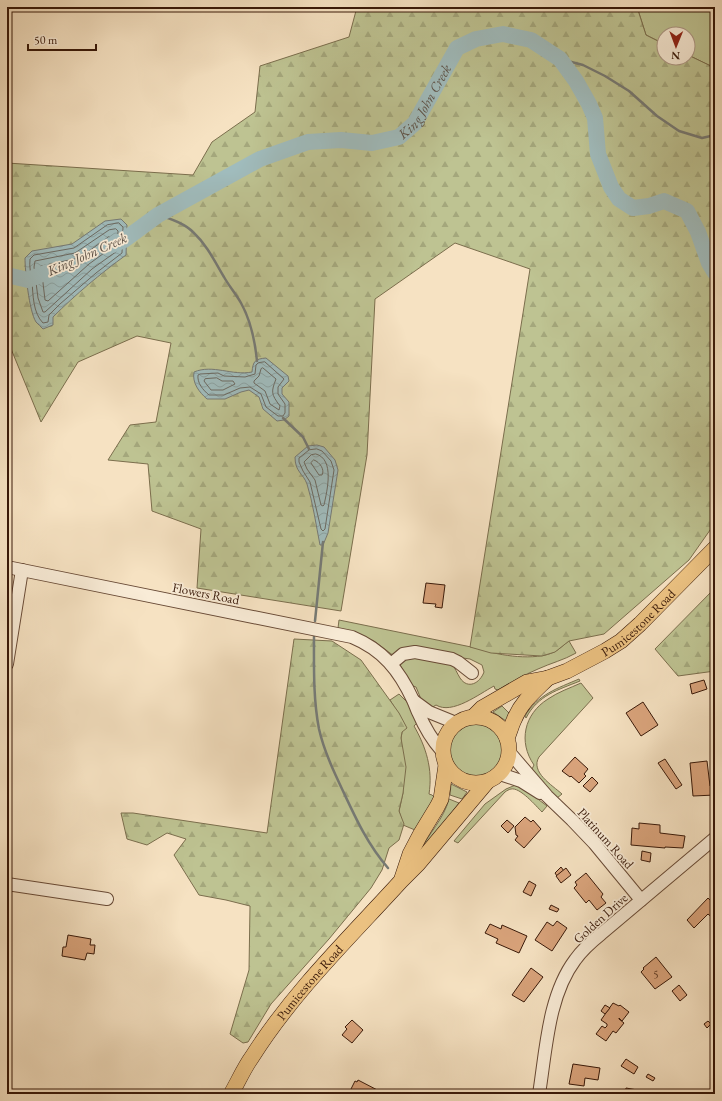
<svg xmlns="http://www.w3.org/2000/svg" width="722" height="1101" viewBox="0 0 722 1101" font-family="'EB Garamond',serif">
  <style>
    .grass { fill: #bec392; stroke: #7b6e4d }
    .forest { fill: url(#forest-firs); stroke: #7b6e4d }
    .water { fill: url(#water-waves); stroke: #767a75 }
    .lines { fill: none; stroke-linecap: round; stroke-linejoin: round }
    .shore { stroke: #6c6a62; stroke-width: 1 }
    .stream { stroke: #767a75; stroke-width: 2.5 }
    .river { stroke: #a0bcbd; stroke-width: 16 }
    .building { fill: #daa47c; stroke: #381808 }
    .minor-casing { stroke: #684a36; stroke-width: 14 }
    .major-casing { stroke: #381808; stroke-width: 16 }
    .minor { stroke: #f9ecd7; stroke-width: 12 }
    .major { stroke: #ebc181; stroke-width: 15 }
    .labels { text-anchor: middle; stroke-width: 3.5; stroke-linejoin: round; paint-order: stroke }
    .number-label { font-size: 11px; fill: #603b25 }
    .street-label { font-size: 13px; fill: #381808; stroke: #f9ecd7 }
    .water-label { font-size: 14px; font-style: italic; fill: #5c5147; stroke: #f9ecd7 }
  </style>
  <defs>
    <pattern id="forest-firs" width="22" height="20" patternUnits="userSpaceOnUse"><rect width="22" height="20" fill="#bec392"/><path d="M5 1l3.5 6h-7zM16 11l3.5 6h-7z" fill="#a4a77c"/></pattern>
    <pattern id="water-waves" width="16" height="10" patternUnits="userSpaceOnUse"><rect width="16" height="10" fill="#a0bcbd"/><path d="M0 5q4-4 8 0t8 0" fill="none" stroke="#8ba1a1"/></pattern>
  </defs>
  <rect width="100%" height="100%" fill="#f6e2c2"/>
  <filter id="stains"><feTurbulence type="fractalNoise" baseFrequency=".005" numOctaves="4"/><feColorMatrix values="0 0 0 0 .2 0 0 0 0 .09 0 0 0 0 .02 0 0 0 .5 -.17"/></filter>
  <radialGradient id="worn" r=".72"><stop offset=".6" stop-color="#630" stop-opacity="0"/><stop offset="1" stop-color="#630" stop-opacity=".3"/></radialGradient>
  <g class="grass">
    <polygon points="637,7 715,7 715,68 688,55 688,34 664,34 664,44 646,35"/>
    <path d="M339,620L481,649C499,656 536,661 554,652C559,650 564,644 569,641L576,653C564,660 551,663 538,669C524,675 511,682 498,690L495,689L494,686C479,694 452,715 436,705L431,708L421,699L416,687L413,686L400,665V662L409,656L452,664C455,668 457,673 460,678C468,690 480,683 484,672L482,665L470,659L449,656H394L374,641L356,633L338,628Z"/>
    <path d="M579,679L580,681C558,690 538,695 526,718L525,716C537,695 558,688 579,679Z"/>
    <path d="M581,683L593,698L539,757C530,772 552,785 562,794L557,798L531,771L534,765C518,742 524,714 548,699C558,692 570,688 581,683Z"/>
    <path d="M399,694L407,702L418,722L414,726C426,747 433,769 429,794L432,795L434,797L431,805L415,830L403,825L399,811L403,793L401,738C405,724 397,711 390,700Z"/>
    <polygon points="502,706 509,713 506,721 493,712"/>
    <circle cx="476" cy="751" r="27"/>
    <polygon points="451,784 467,792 462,799 450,795"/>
    <path d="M518,784L547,806L542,812C536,806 520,787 511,789C510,789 506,791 505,792L458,843L454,841L485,804L506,789Z"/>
    <path d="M449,799L459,803L441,827L419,853C428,834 444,819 449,799Z"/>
  </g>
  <g class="forest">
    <polygon points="357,7 637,7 646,35 664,44 664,58 688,58 688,55 715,68 715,523 689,560 604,634 569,641 555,652 542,656 491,653 470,647 530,269 455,243 375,299 367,455 341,611 197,588 201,529 152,511 148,464 108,460 130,425 156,422 171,343 137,336 78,362 41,422 7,339 7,163 193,175 212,142 255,112 260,66 349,37"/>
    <polygon points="715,588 715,671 678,676 655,649"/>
    <polygon points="294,639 332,641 361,660 399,713 407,728 402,732 401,738 406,767 403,793 399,811 404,824 399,840 389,848 382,870 371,888 329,939 271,1004 248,1042 243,1043 230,1034 249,970 250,906 226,900 199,895 174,855 186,839 167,833 147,845 127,839 121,813 133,813 267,833"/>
  </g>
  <g class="water">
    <path d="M121,219L127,225L126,255C100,274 76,294 53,317V325L43,329C41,327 38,324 36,322C29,311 25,271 25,258L32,251L72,244L105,221Z"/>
    <path d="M266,358L288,376L289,381L282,388V394L289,402V416L284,420L277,421L263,409L259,397L249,390L241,392L225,399H207C199,392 192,383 194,372C213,364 232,376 252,372C253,361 255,359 266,358Z"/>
    <path d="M317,445L324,447L335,460L338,470L328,533L323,545H320C316,525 313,503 307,484C303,473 295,472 295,457L308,446Z"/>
  </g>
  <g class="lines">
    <g class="shore">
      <path d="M119,223L123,227L122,253L96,273L60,304L49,315L48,322L43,323C33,313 33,295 32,281C31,274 29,267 30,259L34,255L74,248L107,225Z"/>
      <polygon points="116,229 118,231 117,251 92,269 45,312 43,312 38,298 34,267 35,261 75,253 109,230"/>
      <polygon points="109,237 112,239 111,248 89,264 48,301 45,300 41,266 79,258"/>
      <path d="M265,362L284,379L278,387V394L285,404V413L283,416H278L266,407L261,394L250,387L240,388L224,395H209C203,390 197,383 198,375L200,374L218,373L224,376L245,377L255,374L256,365L258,363Z"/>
      <path d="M263,368L276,379C271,392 271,394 280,406L279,410L270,404L265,391L254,383V381L259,376L261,369Z"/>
      <polygon points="217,378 222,381 233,381 235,384 223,390 211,390 204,381 205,379"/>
      <polygon points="317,449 322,451 331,461 334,470 325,529 323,531 321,529 310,482 303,471 299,462 299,458 309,450"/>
      <path d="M316,454C335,459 327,491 324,505L323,506L321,505L315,480L307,469L304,462L311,455Z"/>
      <path d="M314,460C320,462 325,470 322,475H319L311,463Z"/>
    </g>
    <g class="stream">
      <polyline points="560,59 583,65 605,76 629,91 657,116 679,131 702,138 715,135"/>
      <path d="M158,215C169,218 185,224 193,232C207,245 215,262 224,277C229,286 236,294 241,303C251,321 255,341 257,361"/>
      <polyline points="283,418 303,437 309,449"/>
      <polyline points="315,621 323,542"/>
      <path d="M314,634C314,666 313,698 319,729C324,751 334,772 343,791C356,819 368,845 388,868"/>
    </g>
    <g class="river">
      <path id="s1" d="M107,247L124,240L158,215L260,159L308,142L341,140L372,143L399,137L415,123L457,48L476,39L503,34L531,40L560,59L576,81L589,104L595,118L598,154L611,187L619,199L633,208L649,206L664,201L687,211L698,232L709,263L715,273"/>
      <polyline points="7,275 28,280 47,272"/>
    </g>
  </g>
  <g class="building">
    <polygon points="426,583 445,585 442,608 435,607 436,604 423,603"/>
    <polygon points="704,680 707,689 692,694 690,684"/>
    <polygon points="643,702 658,725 641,736 626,713"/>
    <polygon points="575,757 588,769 584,774 586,776 579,783 571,776 570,777 562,771"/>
    <polygon points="665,759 682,785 676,789 658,763"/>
    <polygon points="707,761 710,786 715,786 715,795 693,796 690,763"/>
    <polygon points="592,777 598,783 590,792 583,786"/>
    <polygon points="525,817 531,822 533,820 541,829 524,848 515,840 518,836 516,835 515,827"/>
    <polygon points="507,820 514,826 508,833 501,826"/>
    <polygon points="639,823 660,825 660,833 685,836 683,848 665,847 665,848 631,845 632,828 639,829"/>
    <polygon points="642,851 651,853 650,862 641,860"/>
    <polygon points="561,867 564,871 557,876 555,873"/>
    <polygon points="566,868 571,875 561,883 556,876"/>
    <polygon points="586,873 603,894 601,897 606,903 597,910 589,900 586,903 574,888 577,885 575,882"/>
    <polygon points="529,881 536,885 531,896 523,892"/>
    <polygon points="708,898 715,905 715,920 708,914 694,928 687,920"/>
    <polygon points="551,905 559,909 557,912 549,909"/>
    <polygon points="557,921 567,928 552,951 535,940 547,922 553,926"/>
    <polygon points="490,924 501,929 502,925 527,936 519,953 496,943 498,939 485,933"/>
    <polygon points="68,935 91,939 90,945 95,945 94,954 87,953 85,960 62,956 63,947 66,947"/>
    <polygon points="656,957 672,977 655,989 641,972 644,969 643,968"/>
    <polygon points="531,968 543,977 524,1002 512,995"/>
    <polygon points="679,985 687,995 680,1001 672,991"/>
    <polygon points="613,1003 619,1006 620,1005 629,1012 622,1021 619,1018 619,1019 624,1023 616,1033 613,1031 606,1041 596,1034 602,1026 605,1028 607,1026 607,1024 601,1020"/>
    <polygon points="605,1005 610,1008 605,1014 601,1011"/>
    <polygon points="352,1020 363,1030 352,1043 342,1035 347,1029 345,1027"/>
    <polygon points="708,1021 711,1024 707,1028 704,1024"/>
    <polygon points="626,1059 638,1067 634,1074 621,1066"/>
    <polygon points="573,1064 600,1068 598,1080 585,1078 584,1086 569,1084"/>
    <polygon points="648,1074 655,1078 653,1081 646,1077"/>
    <polygon points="358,1080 385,1094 351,1094 353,1091 351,1089 355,1081 357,1082"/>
    <polygon points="626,1088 643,1091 643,1094 622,1094 622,1093 625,1093"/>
  </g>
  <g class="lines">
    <defs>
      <g id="minor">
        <path d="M7,567L352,637C383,650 399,670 413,700C415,704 416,708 418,712C424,726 432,740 442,751"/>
        <polyline points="7,664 22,570"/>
        <polyline points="391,664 403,654 415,652 452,659 458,662 472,673"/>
        <polyline points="414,701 429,712 456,723"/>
        <polyline points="510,753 547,796 572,820 594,843 641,900"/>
        <polyline points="500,774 521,781 540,793"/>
        <polyline points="7,884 107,899"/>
        <path d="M539,1094C546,1051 548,996 575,960C582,950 591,942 601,934L715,838"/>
      </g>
      <g id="major">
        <circle cx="476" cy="750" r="33"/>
        <path id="s2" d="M473,717L482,708L527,682L548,678L567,671L605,651L621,641L640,624L715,548"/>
        <path d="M507,738C510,732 511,726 514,720C521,702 535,691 548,678"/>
        <polyline points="402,878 410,854 420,835 437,807 441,799 446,765"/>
        <path id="s3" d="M231,1094C238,1082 244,1068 252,1057C293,992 350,937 401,881L418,864L487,782"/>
      </g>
    </defs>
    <use href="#minor" class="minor-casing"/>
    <use href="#major" class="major-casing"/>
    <use href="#minor" class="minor"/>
    <use href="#major" class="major"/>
  </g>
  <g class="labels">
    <g class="number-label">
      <text x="656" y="978">5</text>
    </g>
    <g class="street-label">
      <text transform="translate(206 593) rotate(11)" y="5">Flowers Road</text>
      <text dy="5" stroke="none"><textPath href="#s2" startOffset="193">Pumicestone Road</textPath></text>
      <text transform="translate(606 838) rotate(48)" y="5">Platinum Road</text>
      <text transform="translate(600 918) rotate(-42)" y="5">Golden Drive</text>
      <text dy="5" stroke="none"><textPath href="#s3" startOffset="137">Pumicestone Road</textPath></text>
    </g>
    <g class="water-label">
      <text dy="5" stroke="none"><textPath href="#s1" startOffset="364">King John Creek</textPath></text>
      <text transform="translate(87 254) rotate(-24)" y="5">King John Creek</text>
    </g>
  </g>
  <rect width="722" height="1101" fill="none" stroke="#f6e2c2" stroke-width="24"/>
  <rect x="8" y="8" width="706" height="1085" fill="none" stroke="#381808" stroke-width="2"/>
  <rect x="12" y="12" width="698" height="1077" fill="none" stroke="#381808"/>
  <g transform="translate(676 46) rotate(181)"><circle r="19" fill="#f9ecd7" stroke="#ac9784"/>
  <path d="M0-3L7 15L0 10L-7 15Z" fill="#8f2418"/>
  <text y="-6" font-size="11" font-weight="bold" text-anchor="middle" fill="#381808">N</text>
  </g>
  <path d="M28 44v6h68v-6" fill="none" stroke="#381808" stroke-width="2"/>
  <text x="34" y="44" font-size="12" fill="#381808" stroke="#f9ecd7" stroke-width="3" paint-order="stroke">50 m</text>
  <rect width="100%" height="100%" filter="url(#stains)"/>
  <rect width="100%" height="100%" fill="url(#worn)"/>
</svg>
